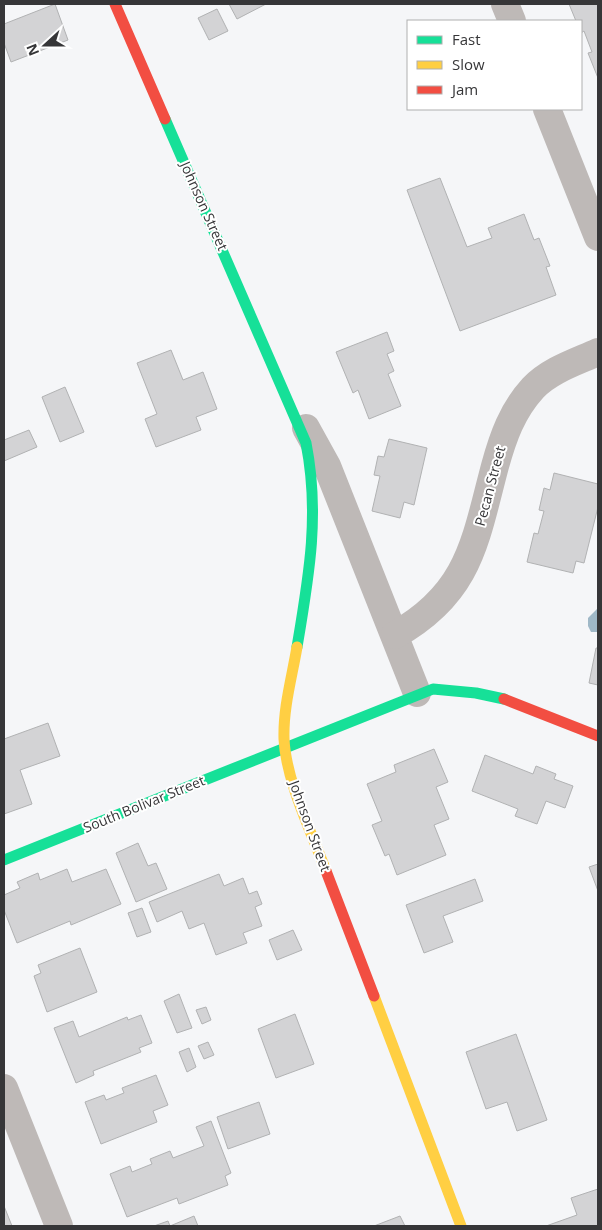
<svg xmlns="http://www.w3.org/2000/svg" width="602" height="1230" viewBox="0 0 602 1230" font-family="'Open Sans',sans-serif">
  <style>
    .water { fill: #9fb8c7 }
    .building { fill: #d3d3d5; stroke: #b1b2b3 }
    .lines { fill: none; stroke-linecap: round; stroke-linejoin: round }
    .street { stroke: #beb9b7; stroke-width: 28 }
    .fast { stroke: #16e098; stroke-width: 11 }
    .slow { stroke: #ffcf43; stroke-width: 11 }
    .jam { stroke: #f24e42; stroke-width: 11 }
    .labels { text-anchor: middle; stroke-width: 4; stroke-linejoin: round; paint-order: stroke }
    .street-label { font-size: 14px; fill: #363638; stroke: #fff }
  </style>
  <rect width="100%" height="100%" fill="#f5f6f8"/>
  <polygon class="water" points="598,608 598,632 591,632 588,626 588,618"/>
  <g class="building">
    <polygon points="55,4 68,40 11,62 4,43 4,24"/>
    <polygon points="229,4 266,4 237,19"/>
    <polygon points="569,4 598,4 598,78 588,53 592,52 584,31 581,33 581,21 576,21"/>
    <polygon points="217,9 228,31 209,40 198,18"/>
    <polygon points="440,178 467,247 492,238 488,228 524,214 534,240 539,238 550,266 546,267 556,295 460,331 407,190"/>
    <polygon points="387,332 394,351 387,354 394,371 388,374 401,406 369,419 358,390 353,393 336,352"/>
    <polygon points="171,350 183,380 203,372 217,409 196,417 201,430 156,447 145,419 157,414 137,363"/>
    <polygon points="65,387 84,432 60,442 42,397"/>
    <polygon points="29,430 37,447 4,461 4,440"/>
    <polygon points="389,439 427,448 414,505 404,502 400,518 372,511 380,476 374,475 378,456 384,457"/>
    <polygon points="554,473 598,484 598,507 584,563 576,561 573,573 527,562 534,533 538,534 544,511 539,510 544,488 550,490"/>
    <polygon points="596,648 598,648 598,685 589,683"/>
    <polygon points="48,723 60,756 20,770 32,804 4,814 4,739"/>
    <polygon points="434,749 448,782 436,787 449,819 434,825 446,855 397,875 389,854 385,856 372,825 382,821 367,784 396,772 394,765"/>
    <polygon points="485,755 533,774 536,766 556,774 554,779 573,786 565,808 546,801 537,824 515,816 518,809 472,791"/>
    <polygon points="138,843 148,866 156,863 167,889 136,902 116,853"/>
    <polygon points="598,864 598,891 589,867"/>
    <polygon points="67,869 72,882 106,869 121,904 71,925 70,921 17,943 4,910 4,895 20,888 17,882 38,873 40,880"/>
    <polygon points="219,874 224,886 243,878 249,894 257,891 262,904 255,907 262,926 243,933 247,943 216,955 204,923 189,929 182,911 157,922 149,902"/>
    <polygon points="475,879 483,901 443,916 453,942 424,953 406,905"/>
    <polygon points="142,908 151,932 137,937 128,913"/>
    <polygon points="293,930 302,950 277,960 269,940"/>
    <polygon points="80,948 97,992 47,1012 34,976 41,973 38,965"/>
    <polygon points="179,994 192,1028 177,1033 164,1001"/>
    <polygon points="206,1007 211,1020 202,1024 196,1010"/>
    <polygon points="295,1014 314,1064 276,1078 258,1029"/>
    <polygon points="141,1015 152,1043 139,1048 141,1052 93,1071 94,1075 76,1083 54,1028 73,1021 79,1037 127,1017 128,1020"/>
    <polygon points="516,1034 547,1120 517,1131 507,1102 486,1109 466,1052"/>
    <polygon points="208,1042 214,1055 204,1059 198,1046"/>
    <polygon points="189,1048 196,1067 187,1072 179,1052"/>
    <polygon points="156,1075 168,1105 153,1111 157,1122 101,1144 85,1102 104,1095 106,1100 124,1093 122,1088"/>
    <polygon points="259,1102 270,1134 228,1149 217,1117"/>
    <polygon points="211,1121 231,1173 225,1176 228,1185 179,1204 177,1198 127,1217 110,1174 130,1166 132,1172 152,1164 150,1159 170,1151 173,1158 204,1146 196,1127"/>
    <polygon points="598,1189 598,1226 546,1226 577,1215 571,1198"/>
    <polygon points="4,1206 12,1226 4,1226"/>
    <polygon points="194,1216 198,1226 154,1226 168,1221 170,1226"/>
    <polygon points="400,1216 405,1226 374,1226"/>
  </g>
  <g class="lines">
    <g class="street">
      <polyline points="505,4 512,21"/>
      <polyline points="547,109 598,237"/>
      <polyline points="306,428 327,466 417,693"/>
      <path d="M395,635C470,593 475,541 495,466C503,437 512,411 533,388C550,370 576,362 598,352"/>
      <polyline points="4,1088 59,1226"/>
    </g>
    <g class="fast">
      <path d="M165,119L306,443C320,514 309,576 297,647"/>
      <polyline points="4,860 433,689 476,693 504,699"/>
    </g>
    <g class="slow">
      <path d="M297,647C292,677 283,708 284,739C286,781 311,831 326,871"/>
      <polyline points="374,996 461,1226"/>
    </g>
    <g class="jam">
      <polyline points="115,4 165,119"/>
      <polyline points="504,699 598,736"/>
      <polyline points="326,871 374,996"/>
    </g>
  </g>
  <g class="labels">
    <g class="street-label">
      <text transform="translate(204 206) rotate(66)" y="5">Johnson Street</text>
      <text transform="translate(490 486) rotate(-75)" y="5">Pecan Street</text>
      <text transform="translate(144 804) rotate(-22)" y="5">South Bolivar Street</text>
      <text transform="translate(310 826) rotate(70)" y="5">Johnson Street</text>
    </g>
  </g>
  <rect width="602" height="1230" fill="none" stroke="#363638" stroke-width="10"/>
  <rect x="407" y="20" width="175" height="90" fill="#ffffff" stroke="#afafaf"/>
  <rect x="417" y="36" width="25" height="8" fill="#16e098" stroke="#afafaf"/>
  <text x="452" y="45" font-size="15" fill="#363638">Fast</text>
  <rect x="417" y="61" width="25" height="8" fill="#ffcf43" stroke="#afafaf"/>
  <text x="452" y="70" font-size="15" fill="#363638">Slow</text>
  <rect x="417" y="86" width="25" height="8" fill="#f24e42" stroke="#afafaf"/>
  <text x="452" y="95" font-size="15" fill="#363638">Jam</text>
  <g transform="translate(45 45) rotate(249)" stroke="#ffffff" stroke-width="4" paint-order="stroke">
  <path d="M0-4L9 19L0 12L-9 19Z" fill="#363638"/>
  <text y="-8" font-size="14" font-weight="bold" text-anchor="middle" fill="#363638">N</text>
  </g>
</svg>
